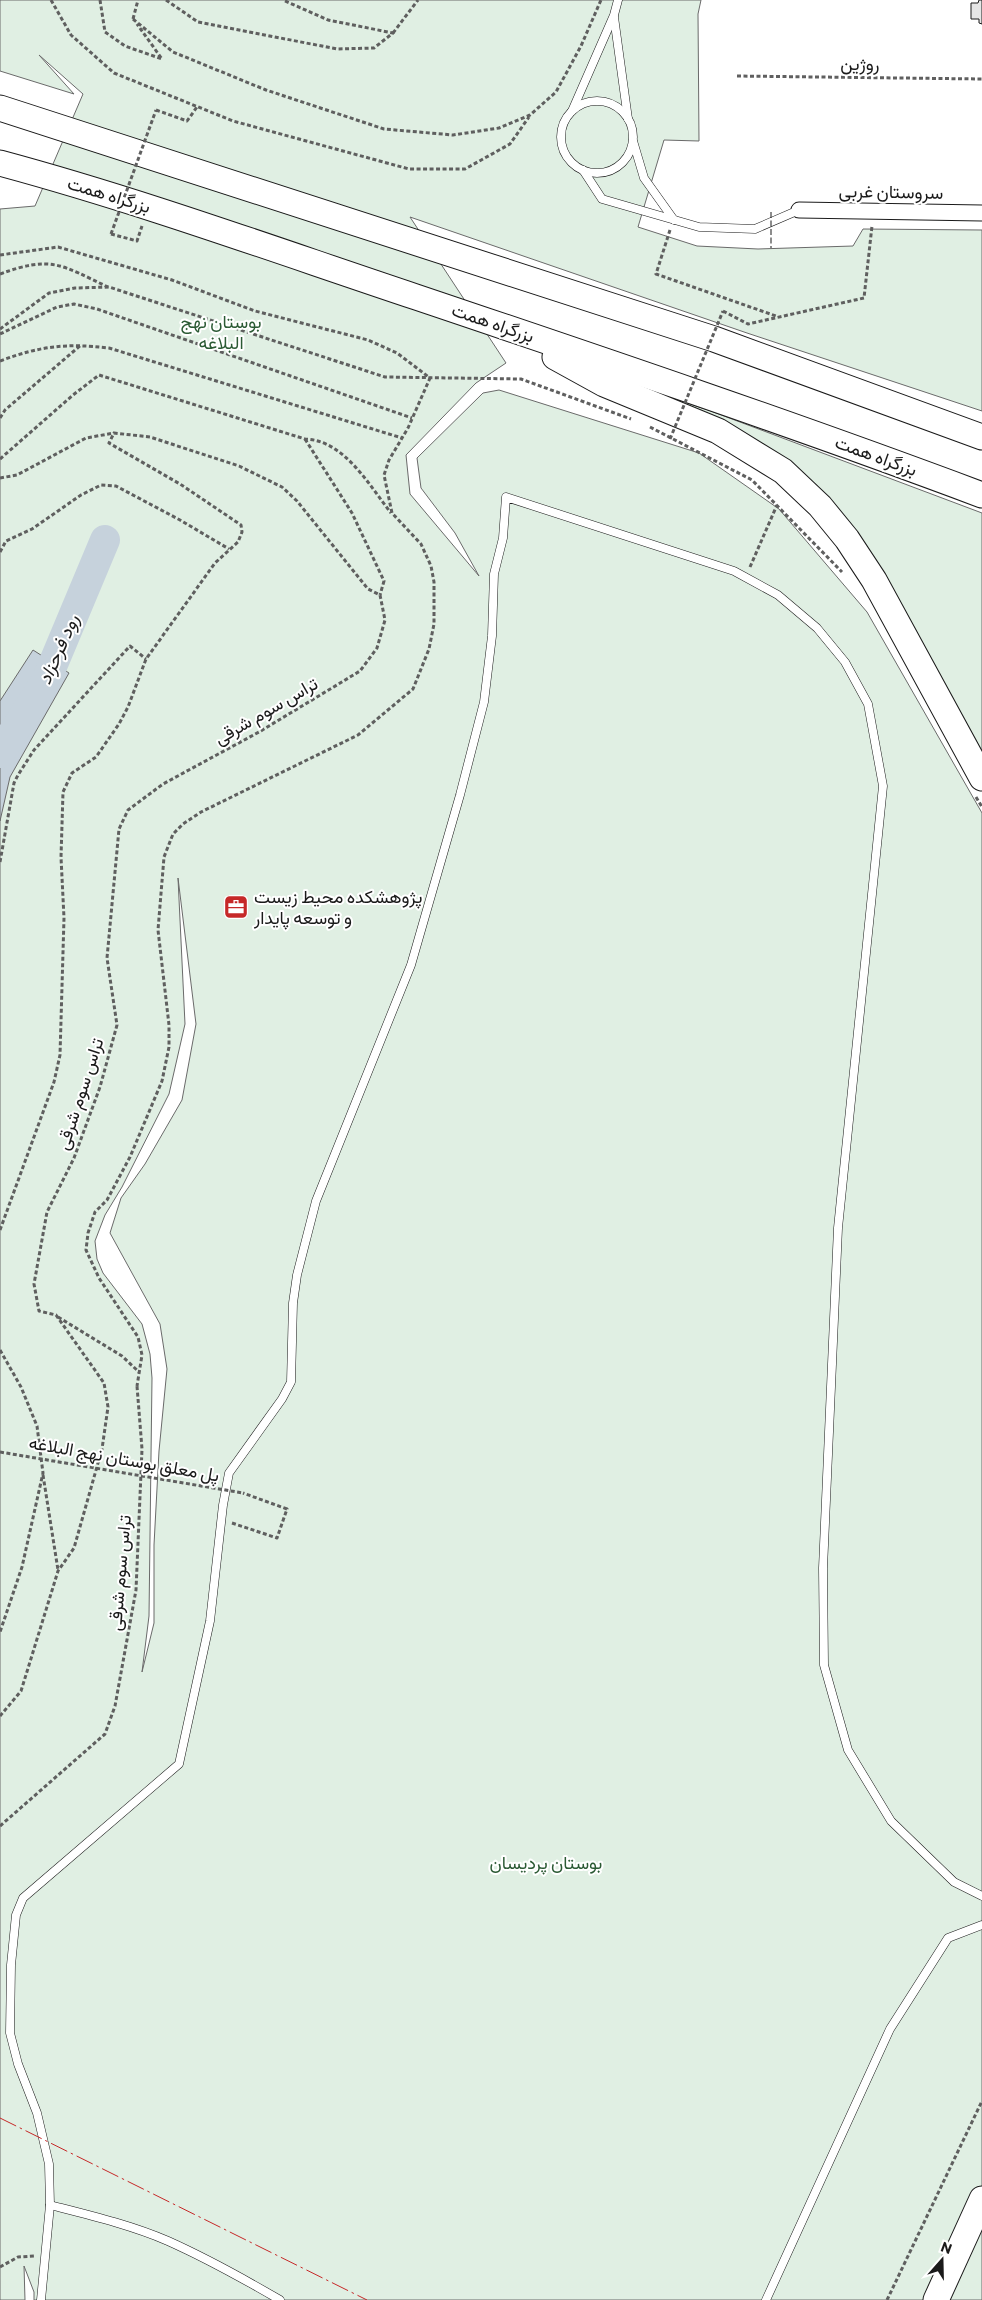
<svg xmlns="http://www.w3.org/2000/svg" width="982" height="2300" viewBox="0 0 982 2300" font-family="Commissioner,Vazirmatn,sans-serif">
  <style>
    .green { fill: #e0efe3; stroke: #6a6a6a; fill-rule: evenodd }
    .water { fill: #c6d2dc; stroke: #6a6a6a }
    .lines { fill: none; stroke-linecap: round; stroke-linejoin: round }
    .river { stroke: #c6d2dc; stroke-width: 30 }
    .building { fill: #e6e6e6; stroke: #1a1a1a }
    .service-casing { stroke: #1a1a1a; stroke-width: 9 }
    .minor-casing { stroke: #1a1a1a; stroke-width: 17 }
    .trunk-casing { stroke: #1a1a1a; stroke-width: 27 }
    .path { stroke: #5f5f5f; stroke-width: 3; stroke-dasharray: 4 2.5; stroke-linecap: butt }
    .service { stroke: #fff; stroke-width: 8 }
    .minor { stroke: #fff; stroke-width: 15 }
    .trunk { stroke: #fff; stroke-width: 25 }
    .path-bridge { stroke: #5f5f5f; stroke-width: 3; stroke-dasharray: 4 2.5; stroke-linecap: butt }
    .fence { stroke: #1a1a1a; stroke-width: 1; stroke-dasharray: 6 2.5; stroke-linecap: butt }
    .power { stroke: #c62828; stroke-width: 1; stroke-dasharray: 18 4 2.5 4; stroke-linecap: butt }
    .labels { text-anchor: middle; stroke-width: 4; stroke-linejoin: round; paint-order: stroke }
    .street-label { font-size: 18px; fill: #1a1a1a; stroke: #fff }
    .park-label { font-size: 18px; fill: #2b5a34; stroke: #fff }
    .poi-label { font-size: 18px; fill: #1a1a1a; stroke: #fff; text-anchor: start }
    .water-label { font-size: 19px; font-style: italic; fill: #1a1a1a; stroke: #fff }
  </style>
  <rect width="100%" height="100%" fill="#fff"/>
  <g class="green">
    <path d="M0,0H701L698,14L699,141L664,140L638,227L697,246L758,249L853,246L863,229L982,230V411L747,333L410,217L506,363L476,383L406,455L410,494L479,576L455,533L421,488L417,458L483,393L499,390L699,453L779,509L867,612L982,813V2300H34V2292L24,2266L25,2300H0V209L35,206L83,94L39,55L74,94L0,71ZM178,878L196,1024L182,1100L145,1164L121,1198L110,1233L160,1324L167,1369L159,1451L154,1545V1623L142,1672L149,1616L152,1378L150,1354L142,1324L103,1273L97,1259L95,1241L105,1215L122,1187L169,1094L185,1024Z"/>
    <polygon points="592,371 708,410 982,513 982,763 831,508"/>
  </g>
  <polygon class="water" points="33,650 69,673 10,777 0,821 0,701"/>
  <g class="lines">
    <polyline class="river" points="0,753 46,681 105,540"/>
  </g>
  <polygon class="building" points="979,0 982,0 982,24 979,23 979,19 971,19 971,3 978,3"/>
  <g class="lines">
    <defs>
      <g id="service">
        <polyline points="614,17 628,119"/>
        <circle cx="597" cy="137" r="36"/>
        <polyline points="572,111 614,15 618,0"/>
        <polyline points="633,141 644,178 674,220"/>
        <polyline points="583,170 602,199 699,227 755,229 799,210"/>
        <path d="M50,2205C89,2215 131,2225 168,2241C206,2258 244,2279 280,2300"/>
        <polyline points="41,2300 50,2205 49,2164 37,2113 18,2064 10,2033 11,1965 16,1915 23,1898 179,1764 210,1621 223,1505 229,1473 282,1399 291,1382 293,1303 297,1275 316,1201 411,965 460,795 484,702 492,636 494,574 503,538 506,497 734,571 778,595 817,628 845,662 868,704 883,786 838,1228 823,1568 824,1665 848,1750 891,1821 954,1882 982,1896"/>
        <polyline points="766,2300 890,2029 948,1938 982,1925"/>
      </g>
      <polyline id="minor" points="799,210 982,213"/>
      <g id="trunk">
        <polyline points="0,108 714,339 982,437"/>
        <path d="M0,163C141,201 278,251 416,297C606,361 795,425 982,495"/>
        <polyline points="555,357 604,384 718,431 783,471 820,506 847,539 874,580 982,778"/>
        <polyline points="936,2300 982,2199"/>
      </g>
    </defs>
    <use href="#service" class="service-casing"/>
    <use href="#minor" class="minor-casing"/>
    <use href="#trunk" class="trunk-casing"/>
    <g class="path">
      <polyline points="51,0 71,35 114,73 233,121 409,169 465,169 510,144 529,117"/>
      <polyline points="100,0 105,32 125,46 162,59 137,24"/>
      <polyline points="166,0 198,22 337,49 374,48 393,33 328,20 283,0"/>
      <polyline points="133,19 173,52 266,90 384,129 453,135 499,128 530,115 556,92 581,46 601,0"/>
      <polyline points="133,19 138,0"/>
      <polyline points="393,33 418,0"/>
      <polyline points="737,76 982,79"/>
      <polyline points="156,110 187,121 197,107"/>
      <polyline points="670,230 656,274 776,316"/>
      <polyline points="111,234 137,241 142,226"/>
      <polyline points="0,255 58,247 172,280 255,311 368,340 397,353 430,378 408,428 389,460 384,475 392,513 421,544 431,566 434,582 434,624 429,649 413,689 358,735 201,812 183,824 173,834 164,857 158,930 169,1025 169,1047 162,1081 130,1157 107,1200 95,1212 88,1233 86,1250 99,1278 138,1337 142,1355 137,1386"/>
      <path d="M0,274C52,255 61,265 108,287"/>
      <polyline points="723,311 748,324 864,298 872,226"/>
      <polyline points="0,329 49,293 75,288 109,287 385,377 521,379 631,419"/>
      <polyline points="0,334 57,307 74,304 97,309 412,418"/>
      <path d="M0,361C40,346 66,343 109,348L402,438"/>
      <polyline points="0,418 5,410 81,345"/>
      <polyline points="650,427 752,480 842,572"/>
      <polyline points="305,439 352,513 384,581 380,595"/>
      <path d="M0,459L73,395L99,375L305,439C344,440 369,485 391,513"/>
      <polyline points="0,478 17,475 86,438 114,433"/>
      <polyline points="0,552 6,541 32,529 81,495 101,485 116,486 180,520 229,549"/>
      <polyline points="750,567 777,505"/>
      <polyline points="976,797 982,807"/>
      <polyline points="0,862 14,783 18,775 34,750 130,646 146,659"/>
      <polyline points="0,1230 54,1082 60,1055 64,918 61,857 63,792 72,773 96,757 119,724 128,707 146,659 215,563 238,542 242,532 241,525 180,484 109,443 114,433 150,437 239,466 282,487 297,501 368,589 380,595 385,620 377,648 360,671 259,732 163,784 128,810 119,829 107,958 117,1025 100,1087 74,1158 47,1212 34,1284 39,1311 56,1315 104,1383 108,1407 102,1449 74,1548 58,1571 21,1691 0,1716"/>
      <polyline points="58,1317 122,1356 139,1372"/>
      <polyline points="0,1350 21,1387 37,1426 43,1473 22,1567 0,1632"/>
      <polyline points="43,1475 58,1570"/>
      <polyline points="232,1523 277,1538 287,1509 243,1493"/>
      <polyline points="0,1826 105,1734 115,1706 136,1590 142,1449 137,1386"/>
      <polyline points="0,2267 18,2257 34,2256"/>
      <polyline points="887,2300 982,2101"/>
    </g>
    <use href="#service" class="service"/>
    <use href="#minor" class="minor"/>
    <use href="#trunk" class="trunk"/>
    <g class="path-bridge">
      <polyline points="111,234 156,110"/>
      <polyline points="670,439 723,311"/>
      <polyline points="0,1452 243,1493"/>
    </g>
    <polyline class="fence" points="771,212 771,248"/>
    <polyline class="power" points="0,2118 367,2300"/>
  </g>
  <defs>
    <symbol id="office-square" viewBox="-11 -11 22 22"><rect x="-9" y="-9" width="18" height="18" rx="4" fill="#c62828" stroke="#fff"/><path d="M-6-3h4V-5.5h4V-3h4V5H-6ZM-1-4.5V-3h2v-1.5ZM-6 0V1H6V0Z" fill="#fff"/></symbol>
  </defs>
  <g fill-rule="evenodd">
    <use href="#office-square" x="222" y="893" width="28" height="28"/>
  </g>
  <g class="labels">
    <g class="street-label">
      <text transform="translate(860 64) rotate(1)" y="6">روژین</text>
      <text transform="translate(891 192) rotate(1)" y="6">سروستان غربی</text>
      <text transform="translate(109 195) rotate(17)" y="6">بزرگراه همت</text>
      <text transform="translate(493 323) rotate(19)" y="6">بزرگراه همت</text>
      <text transform="translate(876 456) rotate(20)" y="6">بزرگراه همت</text>
      <text transform="translate(266 711) rotate(-30)" y="6">تراس سوم شرقی</text>
      <text transform="translate(80 1094) rotate(-72)" y="6">تراس سوم شرقی</text>
      <text transform="translate(124 1459) rotate(10)" y="6">پل معلق بوستان نهج البلاغه</text>
      <text transform="translate(120 1573) rotate(-85)" y="6">تراس سوم شرقی</text>
    </g>
    <g class="park-label">
      <text x="221" y="328">بوستان نهج<tspan x="221" dy="21">البلاغه</tspan></text>
      <text x="546" y="1869">بوستان پردیسان</text>
    </g>
    <g class="poi-label">
      <text x="254" y="903">پژوهشکده محیط زیست<tspan x="254" dy="21">و توسعه پایدار</tspan></text>
    </g>
    <g class="water-label">
      <text transform="translate(58 649) rotate(-66)" y="7">رود فرحزاد</text>
    </g>
  </g>
  <g transform="translate(942 2260) rotate(20)" stroke="#ffffff" stroke-width="4" paint-order="stroke">
  <path d="M0-4L9 19L0 12L-9 19Z" fill="#1a1a1a"/>
  <text y="-8" font-size="14" font-weight="bold" text-anchor="middle" fill="#1a1a1a">N</text>
  </g>
</svg>
